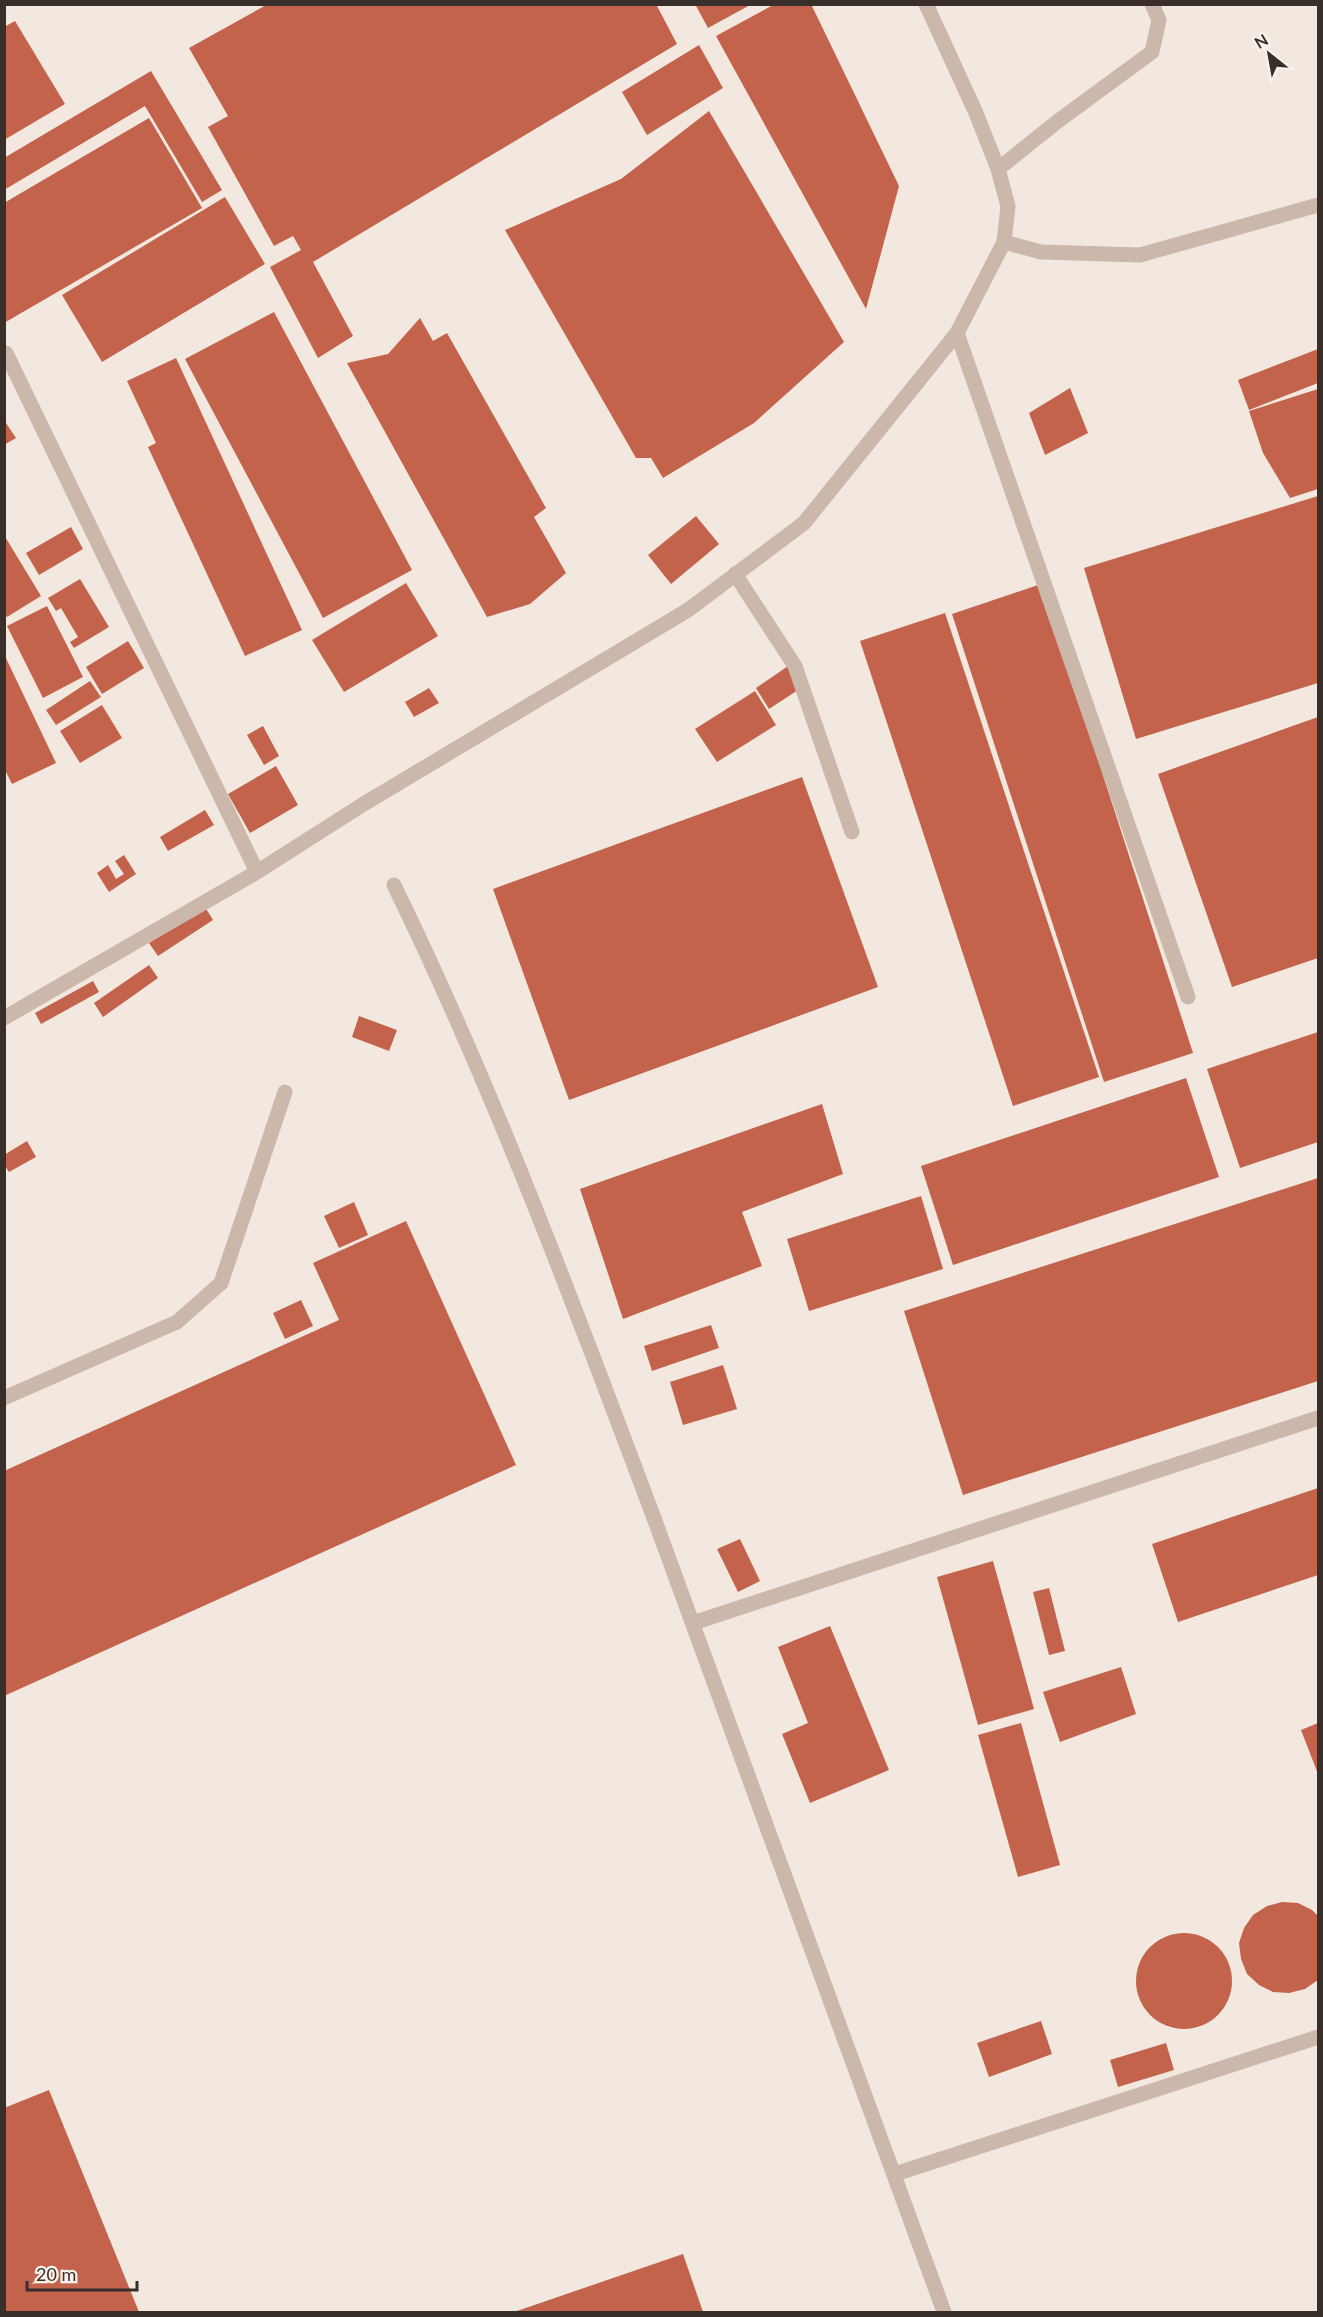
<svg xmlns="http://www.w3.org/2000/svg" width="1323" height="2317" viewBox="0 0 1323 2317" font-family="Lato,sans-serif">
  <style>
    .building { fill: #c3634c }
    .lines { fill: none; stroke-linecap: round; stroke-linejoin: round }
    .minor { stroke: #cbb8ab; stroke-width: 15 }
  </style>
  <rect width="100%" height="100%" fill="#f2e8df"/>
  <g class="building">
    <polygon points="268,4 656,4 677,44 313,262 353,336 318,358 270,267 301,250 293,236 274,246 208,127 228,116 189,48"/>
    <polygon points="695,4 752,4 708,28"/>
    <polygon points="775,4 811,4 899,186 866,309 716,36"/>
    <polygon points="15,21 65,104 4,140 4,27"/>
    <polygon points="699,45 723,88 647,135 622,92"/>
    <polygon points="151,71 222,190 202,202 145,106 4,190 4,158"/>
    <polygon points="709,111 844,342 754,423 663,478 651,458 636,458 505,230 621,179"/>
    <polygon points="149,118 202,208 4,323 4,203"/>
    <polygon points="225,197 265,264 102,362 62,295"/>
    <polygon points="274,312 412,570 323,618 185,359"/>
    <polygon points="420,318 433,341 447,333 546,508 534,517 566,573 530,604 487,617 347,363 388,354"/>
    <polygon points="1318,349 1318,383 1249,410 1238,380"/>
    <polygon points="176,358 302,630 245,656 148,447 156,443 127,381"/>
    <polygon points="1070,388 1088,433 1045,455 1029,413"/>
    <polygon points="1318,389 1318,489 1290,498 1263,453 1249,411"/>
    <polygon points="4,420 16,438 4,445"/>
    <polygon points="1318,496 1318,683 1136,739 1084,568"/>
    <polygon points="696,516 719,544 671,584 648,555"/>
    <polygon points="71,527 83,549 39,575 26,553"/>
    <polygon points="4,535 41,596 7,617 4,613"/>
    <polygon points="80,579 109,627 74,648 70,642 78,637 61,608 56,611 48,598"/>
    <polygon points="406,583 438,636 344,692 312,640"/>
    <polygon points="1041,584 1193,1053 1104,1082 952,614"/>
    <polygon points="47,606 83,677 43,698 7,626"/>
    <polygon points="945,613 1099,1077 1013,1106 860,641"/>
    <polygon points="128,641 144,668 102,694 86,667"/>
    <polygon points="4,654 56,763 12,784 4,768"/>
    <polygon points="788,666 801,688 769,709 756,688"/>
    <polygon points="90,681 101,697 56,725 46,710"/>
    <polygon points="429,688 439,703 414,717 405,702"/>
    <polygon points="755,691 776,725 717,762 695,729"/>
    <polygon points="102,705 122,738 80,763 60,731"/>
    <polygon points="1318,717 1318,958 1232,987 1158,774"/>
    <polygon points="263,726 279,756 264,765 247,735"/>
    <polygon points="276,766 298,805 250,833 228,794"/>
    <polygon points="802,777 878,987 569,1100 493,889"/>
    <polygon points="205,810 214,825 168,851 160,837"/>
    <polygon points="124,855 136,874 109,892 97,873 108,865 116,879 124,874 115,861"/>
    <polygon points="205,907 213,920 158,956 149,943"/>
    <polygon points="149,965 158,978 103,1017 94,1003"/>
    <polygon points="93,981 99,992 41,1024 35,1013"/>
    <polygon points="359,1016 397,1030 389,1051 352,1037"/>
    <polygon points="1318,1032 1318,1142 1240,1168 1207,1069"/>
    <polygon points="1186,1078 1219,1177 953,1265 921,1166"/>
    <polygon points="822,1104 843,1174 742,1212 762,1266 623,1319 580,1189"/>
    <polygon points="27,1141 36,1157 9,1172 4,1164 4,1155"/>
    <polygon points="1318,1178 1318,1381 963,1495 904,1311"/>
    <polygon points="921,1196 943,1269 809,1311 787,1239"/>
    <polygon points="354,1202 368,1235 339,1248 324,1216"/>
    <polygon points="406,1221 516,1465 4,1696 4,1471 339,1320 313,1263"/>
    <polygon points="301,1300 313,1326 285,1339 273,1313"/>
    <polygon points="711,1325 719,1348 652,1371 644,1346"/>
    <polygon points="723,1365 737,1409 683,1425 670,1382"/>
    <polygon points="1318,1488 1318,1575 1178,1622 1152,1544"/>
    <polygon points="740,1539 760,1581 738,1592 717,1549"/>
    <polygon points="993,1561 1034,1709 978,1725 937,1577"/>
    <polygon points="1049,1588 1065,1651 1049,1655 1033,1592"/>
    <polygon points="830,1626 889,1770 810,1803 782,1734 808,1723 778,1647"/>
    <polygon points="1121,1667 1136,1714 1060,1742 1043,1692"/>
    <polygon points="1021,1723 1060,1865 1018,1877 978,1735"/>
    <polygon points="1318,1723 1318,1774 1301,1730"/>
    <polygon points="1282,1902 1298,1903 1312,1910 1318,1916 1318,1980 1305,1989 1289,1993 1273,1992 1259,1985 1247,1974 1241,1959 1239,1943 1244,1928 1253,1915 1267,1906"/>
    <circle cx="1184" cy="1981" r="48"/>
    <polygon points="1041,2021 1052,2054 989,2077 977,2043"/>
    <polygon points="1166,2043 1174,2070 1118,2087 1110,2060"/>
    <polygon points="49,2090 139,2312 4,2312 4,2108"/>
    <polygon points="683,2254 703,2312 514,2312"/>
  </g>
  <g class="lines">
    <g class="minor">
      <polyline points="998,169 1058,121 1152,52 1159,20 1152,4"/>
      <polyline points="1004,242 1041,252 1140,255 1318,205"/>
      <polyline points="957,333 1188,997"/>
      <polyline points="6,353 257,872"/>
      <polyline points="735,574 795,666 852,832"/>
      <path d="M394,885C494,1090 574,1305 654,1518C753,1782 849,2047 944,2312"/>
      <polyline points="4,1018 257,872 362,805 688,610 804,523 957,333 1004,242 1008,206 998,169 976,113 926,4"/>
      <polyline points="4,1398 177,1322 221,1283 285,1092"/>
      <polyline points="693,1623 1318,1418"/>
      <polyline points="895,2174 1318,2037"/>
    </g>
  </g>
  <rect width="1323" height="2317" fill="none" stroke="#382e2a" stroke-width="12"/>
  <g transform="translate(1269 54) rotate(329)" stroke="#faf3eb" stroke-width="4.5" paint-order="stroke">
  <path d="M0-4.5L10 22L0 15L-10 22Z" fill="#382e2a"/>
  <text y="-9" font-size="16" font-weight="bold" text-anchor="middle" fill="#382e2a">N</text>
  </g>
  <path d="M27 2281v9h110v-9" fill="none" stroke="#382e2a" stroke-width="3"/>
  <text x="36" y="2281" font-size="18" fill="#382e2a" stroke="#faf3eb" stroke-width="4.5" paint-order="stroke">20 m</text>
</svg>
